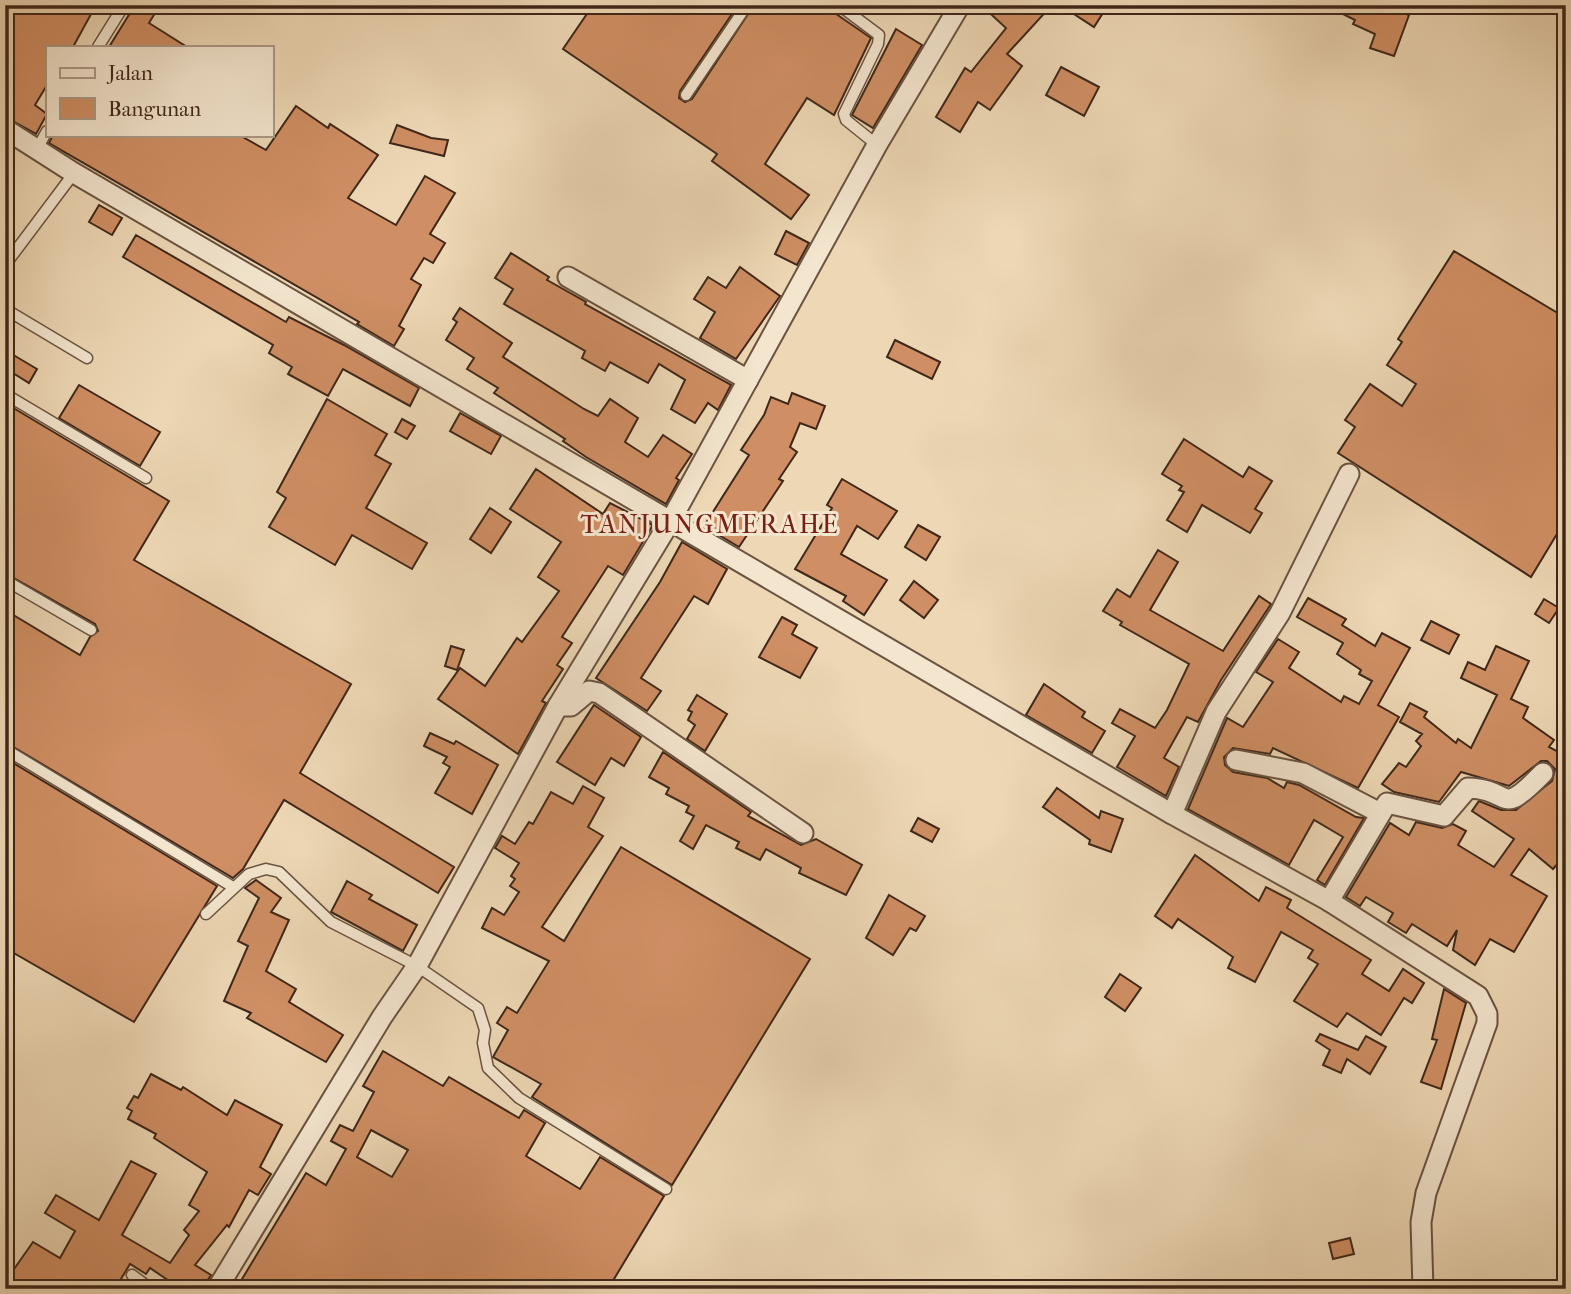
<svg xmlns="http://www.w3.org/2000/svg" width="1571" height="1294" viewBox="0 0 1571 1294" font-family="'IM FELL French Canon',serif">
  <style>
    .building { fill: #cf8e63; stroke: #3f271a; stroke-width: 2; fill-rule: evenodd }
    .lines { fill: none; stroke-linecap: round; stroke-linejoin: round }
    .service-casing { stroke: #6a5340; stroke-width: 13 }
    .minor-casing { stroke: #6a5340; stroke-width: 23 }
    .service { stroke: #f3e5ce; stroke-width: 10 }
    .minor { stroke: #f3e5ce; stroke-width: 19 }
    .labels { text-anchor: middle; stroke-width: 6; stroke-linejoin: round; paint-order: stroke }
    .quarter-label { font-size: 26px; letter-spacing: 2px; fill: #7a1f14; stroke: #f3e5ce }
  </style>
  <rect width="100%" height="100%" fill="#edd7b4"/>
  <filter id="stains"><feTurbulence type="fractalNoise" baseFrequency=".00286" numOctaves="4"/><feColorMatrix values="0 0 0 0 .2 0 0 0 0 .09 0 0 0 0 .02 0 0 0 .5 -.17"/></filter>
  <radialGradient id="worn" r=".72"><stop offset=".6" stop-color="#630" stop-opacity="0"/><stop offset="1" stop-color="#630" stop-opacity=".3"/></radialGradient>
  <g class="building">
    <polygon points="5,5 96,5 73,47 47,47 47,85 35,105 47,114 36,134 5,117"/>
    <polygon points="135,5 160,5 149,23 187,47 109,47"/>
    <polygon points="593,5 738,5 680,91 679,98 685,102 692,99 754,5 823,5 871,38 834,115 807,98 765,164 809,195 791,219 712,161 717,154 563,49"/>
    <polygon points="981,5 1052,5 1007,54 1022,66 990,110 978,102 960,132 936,117 965,68 971,72 1006,28"/>
    <polygon points="1060,5 1108,5 1094,27"/>
    <polygon points="1325,5 1384,5 1409,15 1394,56 1370,48 1375,34 1353,24 1355,20"/>
    <polygon points="896,29 922,45 873,128 852,115"/>
    <polygon points="1061,67 1099,87 1084,116 1046,95"/>
    <polygon points="296,106 328,128 330,124 378,155 348,198 396,225 425,176 455,193 430,234 445,243 433,263 424,258 411,279 421,285 399,326 404,329 394,346 357,324 359,322 49,143 53,135 239,135 266,150"/>
    <polygon points="397,125 431,138 448,140 444,156 390,143"/>
    <polygon points="99,205 122,218 112,235 89,222"/>
    <polygon points="786,231 809,243 797,265 775,254"/>
    <polygon points="136,235 286,322 289,317 344,345 419,388 410,406 343,369 328,396 288,374 292,367 269,353 273,345 123,257"/>
    <polygon points="1454,251 1566,318 1566,519 1531,577 1338,453 1355,427 1345,420 1370,384 1402,406 1416,384 1387,365 1402,342 1398,339"/>
    <polygon points="511,253 549,277 547,280 586,302 585,304 731,385 718,410 708,403 695,423 671,409 685,380 659,364 648,383 610,362 605,371 582,358 585,351 504,304 513,289 495,278"/>
    <polygon points="740,267 780,296 736,359 700,338 715,312 694,299 708,277 726,288"/>
    <polygon points="460,308 512,343 503,357 584,409 598,416 610,399 638,418 625,442 648,457 663,435 692,454 676,478 679,480 666,504 586,457 563,441 565,439 494,393 498,388 467,369 474,358 446,340 457,322 453,319"/>
    <polygon points="895,340 940,362 932,379 887,357"/>
    <polygon points="5,350 37,369 29,383 5,368"/>
    <polygon points="79,385 160,432 140,466 59,418"/>
    <polygon points="792,393 825,406 816,429 800,423 790,447 797,452 779,479 783,481 739,547 704,526 749,455 741,450 764,415 771,397 788,404"/>
    <polygon points="327,399 387,434 375,455 391,464 366,508 427,543 412,569 352,535 335,565 269,527 286,498 277,492"/>
    <polygon points="10,406 169,501 134,560 351,684 300,773 454,867 438,893 284,800 243,869 233,878 5,742 5,610 80,655 90,637 98,631 95,624 5,573 5,415"/>
    <polygon points="460,413 501,436 491,454 450,431"/>
    <polygon points="402,419 415,426 407,439 395,432"/>
    <polygon points="1184,439 1243,477 1249,467 1272,481 1255,509 1262,513 1250,533 1202,505 1187,532 1167,520 1184,492 1179,490 1182,486 1162,474"/>
    <polygon points="536,469 603,514 610,503 653,525 623,575 608,566 562,637 572,643 557,665 563,669 542,701 546,703 518,754 438,699 460,668 485,686 517,638 522,642 559,591 538,577 561,542 510,509"/>
    <polygon points="842,479 897,511 878,539 857,526 841,554 887,580 864,615 843,601 846,596 795,569 832,508 827,505"/>
    <polygon points="490,508 511,522 491,553 470,539"/>
    <polygon points="918,525 940,537 926,560 905,547"/>
    <polygon points="682,542 727,569 708,604 694,596 641,678 661,691 647,711 596,678 660,582"/>
    <polygon points="1158,550 1178,562 1150,610 1223,651 1259,596 1271,604 1221,680 1198,722 1187,717 1164,758 1179,767 1166,796 1117,767 1135,736 1112,723 1120,709 1155,728 1167,710 1189,664 1120,625 1122,622 1103,611 1117,589 1130,597"/>
    <polygon points="914,581 938,600 924,618 900,600"/>
    <polygon points="1308,598 1346,619 1342,625 1375,646 1382,633 1410,648 1378,705 1399,717 1358,788 1273,748 1270,754 1233,748 1224,757 1225,765 1233,772 1267,778 1284,788 1287,782 1299,785 1356,817 1364,818 1325,885 1317,880 1343,837 1314,820 1289,865 1188,809 1227,718 1243,727 1273,682 1256,672 1278,639 1299,652 1289,668 1341,702 1344,696 1359,704 1372,681 1359,674 1361,670 1337,654 1343,643 1297,617"/>
    <polygon points="1544,599 1559,608 1549,623 1535,614"/>
    <polygon points="782,617 797,625 792,634 817,648 800,678 759,657"/>
    <polygon points="1431,621 1459,635 1449,654 1421,640"/>
    <polygon points="451,646 464,650 457,670 445,666"/>
    <polygon points="1496,646 1529,661 1511,699 1528,707 1523,718 1554,740 1549,747 1566,756 1566,825 1557,845 1566,854 1553,869 1529,849 1511,875 1547,896 1514,952 1490,939 1475,965 1453,950 1457,930 1447,946 1412,924 1406,933 1388,922 1393,913 1366,897 1360,906 1346,897 1390,823 1409,835 1416,822 1442,828 1453,824 1466,831 1458,845 1494,867 1514,839 1472,811 1479,801 1501,810 1516,810 1552,781 1555,769 1547,761 1541,761 1509,786 1461,772 1439,802 1394,792 1382,784 1399,763 1406,767 1421,746 1416,741 1422,734 1400,722 1410,703 1427,712 1424,717 1456,743 1458,739 1471,748 1497,695 1461,678 1468,662 1485,670"/>
    <polygon points="1044,684 1085,712 1082,717 1105,731 1092,753 1026,715"/>
    <polygon points="697,695 727,714 705,751 687,739 695,725 688,720 692,712 688,710"/>
    <polygon points="594,705 641,737 624,766 611,758 595,785 557,762"/>
    <polygon points="430,733 454,744 456,741 498,765 472,814 435,793 450,767 443,763 447,757 424,746"/>
    <polygon points="663,752 751,812 748,816 801,845 816,839 862,865 846,895 799,873 801,868 766,849 760,860 736,848 739,842 706,825 693,849 680,841 694,816 686,812 689,806 666,794 669,788 649,777"/>
    <polygon points="5,758 217,886 134,1022 5,948"/>
    <polygon points="583,786 604,798 588,827 603,836 542,927 564,941 621,847 810,959 672,1185 532,1097 541,1084 493,1057 508,1030 497,1023 507,1007 517,1013 549,961 482,928 492,908 504,915 519,892 510,886 515,879 511,876 519,863 495,848 502,836 515,844 529,822 533,824 551,792 573,804"/>
    <polygon points="1057,788 1099,818 1101,811 1123,819 1111,852 1089,844 1090,840 1043,807"/>
    <polygon points="918,818 939,829 932,842 911,831"/>
    <polygon points="1195,855 1259,901 1266,887 1291,900 1287,908 1371,960 1362,974 1389,991 1403,969 1424,983 1412,1003 1404,998 1381,1035 1347,1013 1337,1027 1294,1001 1318,964 1308,958 1313,950 1281,932 1255,982 1228,968 1233,957 1178,919 1172,928 1155,916"/>
    <polygon points="256,880 281,898 271,912 289,920 266,971 296,989 289,1002 343,1035 326,1062 247,1018 251,1013 224,1001 248,946 238,941 259,898 245,888"/>
    <polygon points="347,881 372,895 369,899 417,925 403,951 331,912"/>
    <polygon points="889,895 925,916 916,931 910,928 893,955 866,938"/>
    <polygon points="1120,974 1141,988 1125,1011 1105,997"/>
    <polygon points="1444,989 1466,1003 1441,1089 1421,1082 1437,1040 1432,1039"/>
    <polygon points="1320,1034 1358,1050 1366,1036 1386,1047 1370,1074 1347,1059 1341,1073 1323,1065 1330,1050 1316,1041"/>
    <path d="M383,1051L443,1086L449,1077L519,1118L524,1110L545,1123L526,1156L580,1189L600,1157L664,1196L608,1289H236L306,1173L326,1185L346,1149L331,1141L340,1125L353,1131L374,1092L363,1086ZM371,1130L408,1150L392,1177L357,1157Z"/>
    <polygon points="151,1074 181,1090 183,1087 227,1115 235,1100 282,1125 260,1167 271,1174 258,1195 249,1190 229,1227 227,1225 195,1265 211,1275 202,1289 181,1289 150,1268 146,1274 130,1264 115,1289 5,1289 5,1282 33,1242 60,1258 75,1231 45,1213 56,1195 99,1220 131,1161 156,1174 122,1235 170,1263 189,1235 184,1230 199,1211 189,1205 207,1172 154,1138 156,1134 128,1119 132,1111 127,1108 134,1096 138,1098"/>
    <polygon points="1350,1238 1354,1254 1333,1259 1329,1243"/>
  </g>
  <g class="lines">
    <defs>
      <g id="service">
        <polyline points="839,5 879,35 878,44 844,114 846,120 877,145"/>
        <polyline points="98,47 124,5"/>
        <polyline points="686,95 747,5"/>
        <polyline points="37,149 47,131"/>
        <polyline points="5,265 74,173"/>
        <polyline points="5,309 87,358"/>
        <polyline points="5,394 146,478"/>
        <polyline points="5,580 91,630"/>
        <polyline points="5,749 233,887"/>
        <polyline points="206,914 249,874 266,869 279,872 331,922 417,966 478,1008 485,1030 483,1043 488,1068 519,1098 666,1189"/>
        <polyline points="132,1275 151,1289"/>
      </g>
      <g id="minor">
        <polyline points="5,129 74,173 1172,814 1329,901 1478,996 1487,1014 1487,1023 1426,1193 1421,1222 1423,1289"/>
        <polyline points="568,277 748,380"/>
        <polyline points="558,706 571,706 589,691 599,693 803,833"/>
        <polyline points="1236,760 1303,773 1380,813"/>
        <polyline points="1172,814 1216,712 1280,613 1349,474"/>
        <path d="M1329,901L1387,803L1444,816L1468,788C1514,789 1497,820 1543,773"/>
        <polyline points="217,1289 382,1017 417,966 558,706 671,520 877,145 960,5"/>
      </g>
    </defs>
    <use href="#service" class="service-casing"/>
    <use href="#minor" class="minor-casing"/>
    <use href="#service" class="service"/>
    <use href="#minor" class="minor"/>
  </g>
  <g class="labels">
    <g class="quarter-label">
      <text x="710" y="533">TANJUNGMERAHE</text>
    </g>
  </g>
  <rect width="1571" height="1294" fill="none" stroke="#edd7b4" stroke-width="28"/>
  <rect x="7" y="7" width="1557" height="1280" fill="none" stroke="#3f271a" stroke-width="3.5"/>
  <rect x="14" y="14" width="1543" height="1266" fill="none" stroke="#3f271a" stroke-width="2"/>
  <rect x="46" y="46" width="228" height="91" fill="#f3e5ce" stroke="#ab9986" stroke-width="2"/>
  <rect x="60" y="68" width="35" height="10" fill="#f3e5ce" stroke="#ab9986" stroke-width="2"/>
  <text x="108" y="80" font-size="21" fill="#3f271a">Jalan</text>
  <rect x="60" y="98" width="35" height="21" fill="#cf8e63" stroke="#ab9986" stroke-width="2"/>
  <text x="108" y="116" font-size="21" fill="#3f271a">Bangunan</text>
  <rect width="100%" height="100%" filter="url(#stains)"/>
  <rect width="100%" height="100%" fill="url(#worn)"/>
</svg>
